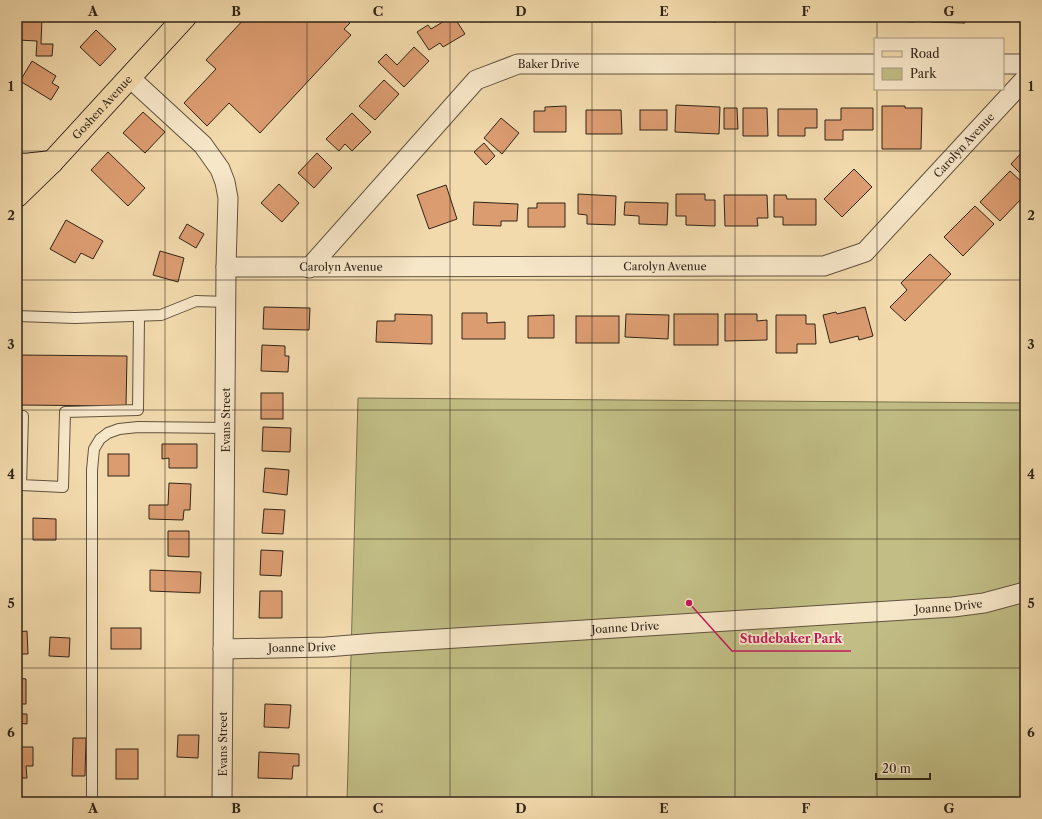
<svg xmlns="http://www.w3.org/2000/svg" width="1042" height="819" viewBox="0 0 1042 819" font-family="'Libre Caslon Text',serif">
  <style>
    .green { fill: #c1bd85; stroke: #79704f }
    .building { fill: #db9c70; stroke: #312419 }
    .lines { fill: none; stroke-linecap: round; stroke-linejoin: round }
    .lane-casing { stroke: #61523e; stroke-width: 12 }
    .street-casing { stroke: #61523e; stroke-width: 21 }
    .primary-casing { stroke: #312419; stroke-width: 24 }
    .lane { stroke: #f7e7c9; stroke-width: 10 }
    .street { stroke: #f7e7c9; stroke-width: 19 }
    .primary { stroke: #f2daac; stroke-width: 22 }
    .grid { fill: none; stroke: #312419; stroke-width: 1; stroke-opacity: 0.55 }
    .labels { text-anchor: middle; stroke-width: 3.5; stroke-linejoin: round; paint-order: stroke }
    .street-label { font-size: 11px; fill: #312419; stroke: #f7e7c9 }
    .leader { fill: none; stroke: #c2185b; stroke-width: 1.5 }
    .callout-dot { fill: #c2185b; stroke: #f7e7c9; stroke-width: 1.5 }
    .callout-label { font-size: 12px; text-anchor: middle; font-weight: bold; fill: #c2185b; stroke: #f7e7c9; stroke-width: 3.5; stroke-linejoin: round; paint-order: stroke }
    .neatline { fill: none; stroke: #312419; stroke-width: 1.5 }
    .grid-label { font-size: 13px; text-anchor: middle; font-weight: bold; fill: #312419 }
  </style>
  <rect width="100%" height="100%" fill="#f2daac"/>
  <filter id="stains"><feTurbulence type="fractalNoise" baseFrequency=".005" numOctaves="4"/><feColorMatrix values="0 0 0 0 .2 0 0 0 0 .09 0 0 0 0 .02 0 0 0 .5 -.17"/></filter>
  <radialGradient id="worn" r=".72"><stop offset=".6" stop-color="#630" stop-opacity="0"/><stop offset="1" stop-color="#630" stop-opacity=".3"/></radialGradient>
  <polygon class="green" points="358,398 1025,403 1025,802 347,802"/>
  <g class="building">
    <polygon points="17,17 42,17 41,44 53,44 52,56 36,56 37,41 17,40"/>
    <polygon points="246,17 344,17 350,23 344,29 351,35 260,133 229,103 207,126 184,103 216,69 206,60"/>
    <polygon points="451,17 454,17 465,34 443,47 440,43 429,50 417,32 428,25 431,29"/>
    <polygon points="480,17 516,17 516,21 480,22"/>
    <rect x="528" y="17" width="29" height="2"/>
    <polygon points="642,17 670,17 670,19 642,20"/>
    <polygon points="686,17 716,17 716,22 686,20"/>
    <polygon points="725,17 764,17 764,21 725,19"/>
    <polygon points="885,17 915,17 914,22 885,20"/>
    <polygon points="931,17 965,17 965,23 931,22"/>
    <rect x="975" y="17" width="30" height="3"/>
    <polygon points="96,30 116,49 100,66 80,47"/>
    <polygon points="414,47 429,61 404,87 378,62 386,54 397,65"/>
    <polygon points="32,61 56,76 52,83 59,87 51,100 20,81"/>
    <polygon points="384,80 399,94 375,120 359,106"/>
    <polygon points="676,105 720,107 719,134 675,132"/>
    <polygon points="566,106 566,132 534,132 534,111 545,111 545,107"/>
    <polygon points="882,106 905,106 905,108 922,108 921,149 882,149"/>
    <polygon points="724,108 737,108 738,129 724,129"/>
    <polygon points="743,108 767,108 768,136 743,136"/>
    <polygon points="841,108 873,108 873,130 843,130 843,140 825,140 825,120 841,120"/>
    <polygon points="778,109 817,109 817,128 805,128 805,136 778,136"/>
    <polygon points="586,110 621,110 622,134 586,134"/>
    <rect x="640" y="110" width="27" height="20"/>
    <polygon points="143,112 165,132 145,153 123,133"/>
    <polygon points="352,113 371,132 352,151 345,144 339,151 326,139"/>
    <polygon points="501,118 519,133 502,154 484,138"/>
    <polygon points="484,143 495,156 486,165 474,152"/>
    <polygon points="1025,149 1025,178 1011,164"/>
    <polygon points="108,152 145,188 128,206 91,170"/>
    <polygon points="317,153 332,168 314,188 298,173"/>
    <polygon points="854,169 872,187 842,217 824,199"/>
    <polygon points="1010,171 1025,185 1025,195 1000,221 980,202"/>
    <polygon points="279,184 299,203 282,222 261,203"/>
    <polygon points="446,185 457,219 429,229 417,195"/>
    <polygon points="578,194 616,196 615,225 587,224 587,215 578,214"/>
    <polygon points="676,194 705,194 705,200 715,200 715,226 686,225 686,216 676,216"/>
    <polygon points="724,195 767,195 768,218 757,218 758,226 725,226"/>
    <polygon points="774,195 786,195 787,199 816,199 816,225 783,225 783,217 774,217"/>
    <polygon points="474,202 518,204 517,221 501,221 501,226 473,225"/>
    <polygon points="625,202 668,203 667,225 639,224 639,216 624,215"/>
    <polygon points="537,203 565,203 565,227 528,227 528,208 537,208"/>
    <polygon points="975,206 994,224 963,256 944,237"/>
    <polygon points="66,220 103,241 93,259 81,253 75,263 50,249"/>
    <polygon points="187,224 204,234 196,248 179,238"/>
    <polygon points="160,251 184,258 178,282 153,275"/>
    <polygon points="930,254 951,274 905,321 890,307 907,290 901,283"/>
    <polygon points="264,307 310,308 309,330 263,329"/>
    <polygon points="865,307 873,336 859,340 858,336 830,343 823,315 836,312 837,314"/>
    <polygon points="462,313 487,313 487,323 505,322 505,339 462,339"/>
    <polygon points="395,314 432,315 432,344 376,342 377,321 395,321"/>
    <polygon points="626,314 669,315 668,339 625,337"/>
    <rect x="674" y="314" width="44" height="31"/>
    <polygon points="725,314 757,314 757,321 767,320 767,340 725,341"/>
    <polygon points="554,315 554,338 528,338 528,316"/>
    <polygon points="776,315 806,315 806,324 815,324 816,344 797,344 797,353 776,353"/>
    <rect x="576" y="316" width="43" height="27"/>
    <polygon points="262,345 285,346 285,356 289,356 288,372 261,371"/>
    <polygon points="17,355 127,356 126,406 17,405"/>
    <rect x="261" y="393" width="22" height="26"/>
    <polygon points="263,427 291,428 290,452 262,451"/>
    <polygon points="162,444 197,444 197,468 169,468 169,458 162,459"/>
    <rect x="108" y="454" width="21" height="22"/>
    <polygon points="265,468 289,470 287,495 263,492"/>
    <polygon points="169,483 191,484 190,510 184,510 183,520 149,519 149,505 168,505"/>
    <polygon points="264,509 285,510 283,534 262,533"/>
    <polygon points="33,518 56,519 56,540 33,540"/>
    <polygon points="168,531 189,531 189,557 168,556"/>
    <polygon points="261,550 283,551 281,576 260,575"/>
    <polygon points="150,570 201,572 200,593 150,591"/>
    <polygon points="260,591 282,591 282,618 259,618"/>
    <rect x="111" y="628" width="30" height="21"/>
    <polygon points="27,631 28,654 17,654 17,632"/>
    <polygon points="50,637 70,638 69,657 49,656"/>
    <polygon points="17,678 26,679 26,704 17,704"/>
    <polygon points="265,704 291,705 289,728 264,727"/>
    <polygon points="17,714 27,714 27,724 17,723"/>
    <polygon points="178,735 199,735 198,758 177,757"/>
    <polygon points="73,738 86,738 85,776 72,776"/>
    <polygon points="17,747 33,747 33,766 26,766 27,778 17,778"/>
    <rect x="116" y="749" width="22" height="30"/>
    <polygon points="259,752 299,754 299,766 293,766 292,779 258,778"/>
  </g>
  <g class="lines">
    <defs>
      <g id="lane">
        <polyline points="17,316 75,318 161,315 196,301 227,302"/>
        <polyline points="17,416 23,416 21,485 63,487 65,412 138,410 139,316"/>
        <polyline points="92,802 92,470 94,449 100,439 108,433 119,429 138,427 226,428"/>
      </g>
      <g id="street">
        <polyline points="1003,64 1025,64"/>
        <polyline points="129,77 203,145 220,169 225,182 228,198 226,267 222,802"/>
        <path id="s1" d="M226,267L824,266L865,252L1025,79"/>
        <path id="s2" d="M309,268L476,80L518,64H875"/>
        <path id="s3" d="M223,649L326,647L376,643L953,607L984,603L1025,592"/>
      </g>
      <g id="primary">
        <polyline points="17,164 24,165 52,162"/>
        <path id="s4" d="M17,196L52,162L185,17"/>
      </g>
    </defs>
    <use href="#lane" class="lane-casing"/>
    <use href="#street" class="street-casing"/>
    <use href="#primary" class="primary-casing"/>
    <use href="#lane" class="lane"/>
    <use href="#street" class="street"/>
    <use href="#primary" class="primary"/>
  </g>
  <path class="grid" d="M165,17V802M307,17V802M450,17V802M592,17V802M735,17V802M877,17V39M877,89V802M17,151H1025M17,280H1025M17,410H1025M17,539H1025M17,668H1025"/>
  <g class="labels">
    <g class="street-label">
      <text dy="4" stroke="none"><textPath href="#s2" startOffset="327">Baker Drive</textPath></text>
      <text dy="4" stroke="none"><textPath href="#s4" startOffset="123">Goshen Avenue</textPath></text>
      <text dy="4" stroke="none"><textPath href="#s1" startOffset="787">Carolyn Avenue</textPath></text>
      <text dy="4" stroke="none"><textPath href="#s1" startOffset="439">Carolyn Avenue</textPath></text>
      <text dy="4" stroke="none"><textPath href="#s1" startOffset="115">Carolyn Avenue</textPath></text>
      <text transform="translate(226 420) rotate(-90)" y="4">Evans Street</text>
      <text dy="4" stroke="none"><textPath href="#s3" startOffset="727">Joanne Drive</textPath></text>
      <text dy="4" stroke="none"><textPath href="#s3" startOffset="403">Joanne Drive</textPath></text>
      <text dy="4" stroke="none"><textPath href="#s3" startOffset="79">Joanne Drive</textPath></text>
      <text transform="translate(223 744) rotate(-90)" y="4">Evans Street</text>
    </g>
  </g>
  <path class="leader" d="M689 603L732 651H851"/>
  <circle class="callout-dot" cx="689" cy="603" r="4"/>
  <g class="callout-label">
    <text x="791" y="643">Studebaker Park</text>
  </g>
  <rect width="1042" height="819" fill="none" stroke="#f2daac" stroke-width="44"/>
  <rect x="874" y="38" width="130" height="52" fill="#f7e7c9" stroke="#a89983"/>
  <rect x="882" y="51" width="20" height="6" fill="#f2daac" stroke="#a89983"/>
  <text x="910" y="58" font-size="12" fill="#312419">Road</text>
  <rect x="882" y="68" width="20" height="12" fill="#c1bd85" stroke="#a89983"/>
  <text x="910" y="78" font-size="12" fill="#312419">Park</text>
  <path d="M876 773v6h54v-6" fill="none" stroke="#312419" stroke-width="2"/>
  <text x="882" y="773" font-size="12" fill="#312419" stroke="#f7e7c9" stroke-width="3" paint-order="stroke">20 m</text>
  <rect x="22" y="22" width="998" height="775" class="neatline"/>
  <g class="grid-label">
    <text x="93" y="16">A</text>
    <text x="236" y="16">B</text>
    <text x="378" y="16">C</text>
    <text x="521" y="16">D</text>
    <text x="664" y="16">E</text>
    <text x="806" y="16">F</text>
    <text x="949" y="16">G</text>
    <text x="11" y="91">1</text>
    <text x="1031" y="91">1</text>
    <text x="11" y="220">2</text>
    <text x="1031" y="220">2</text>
    <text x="11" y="349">3</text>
    <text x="1031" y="349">3</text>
    <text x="11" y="479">4</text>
    <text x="1031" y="479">4</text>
    <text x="11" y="608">5</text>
    <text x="1031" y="608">5</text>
    <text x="11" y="737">6</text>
    <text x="1031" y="737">6</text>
    <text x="93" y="813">A</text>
    <text x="236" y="813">B</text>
    <text x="378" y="813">C</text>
    <text x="521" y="813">D</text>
    <text x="664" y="813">E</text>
    <text x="806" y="813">F</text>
    <text x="949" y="813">G</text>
  </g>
  <rect width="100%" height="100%" filter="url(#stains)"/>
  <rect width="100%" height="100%" fill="url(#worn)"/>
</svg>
